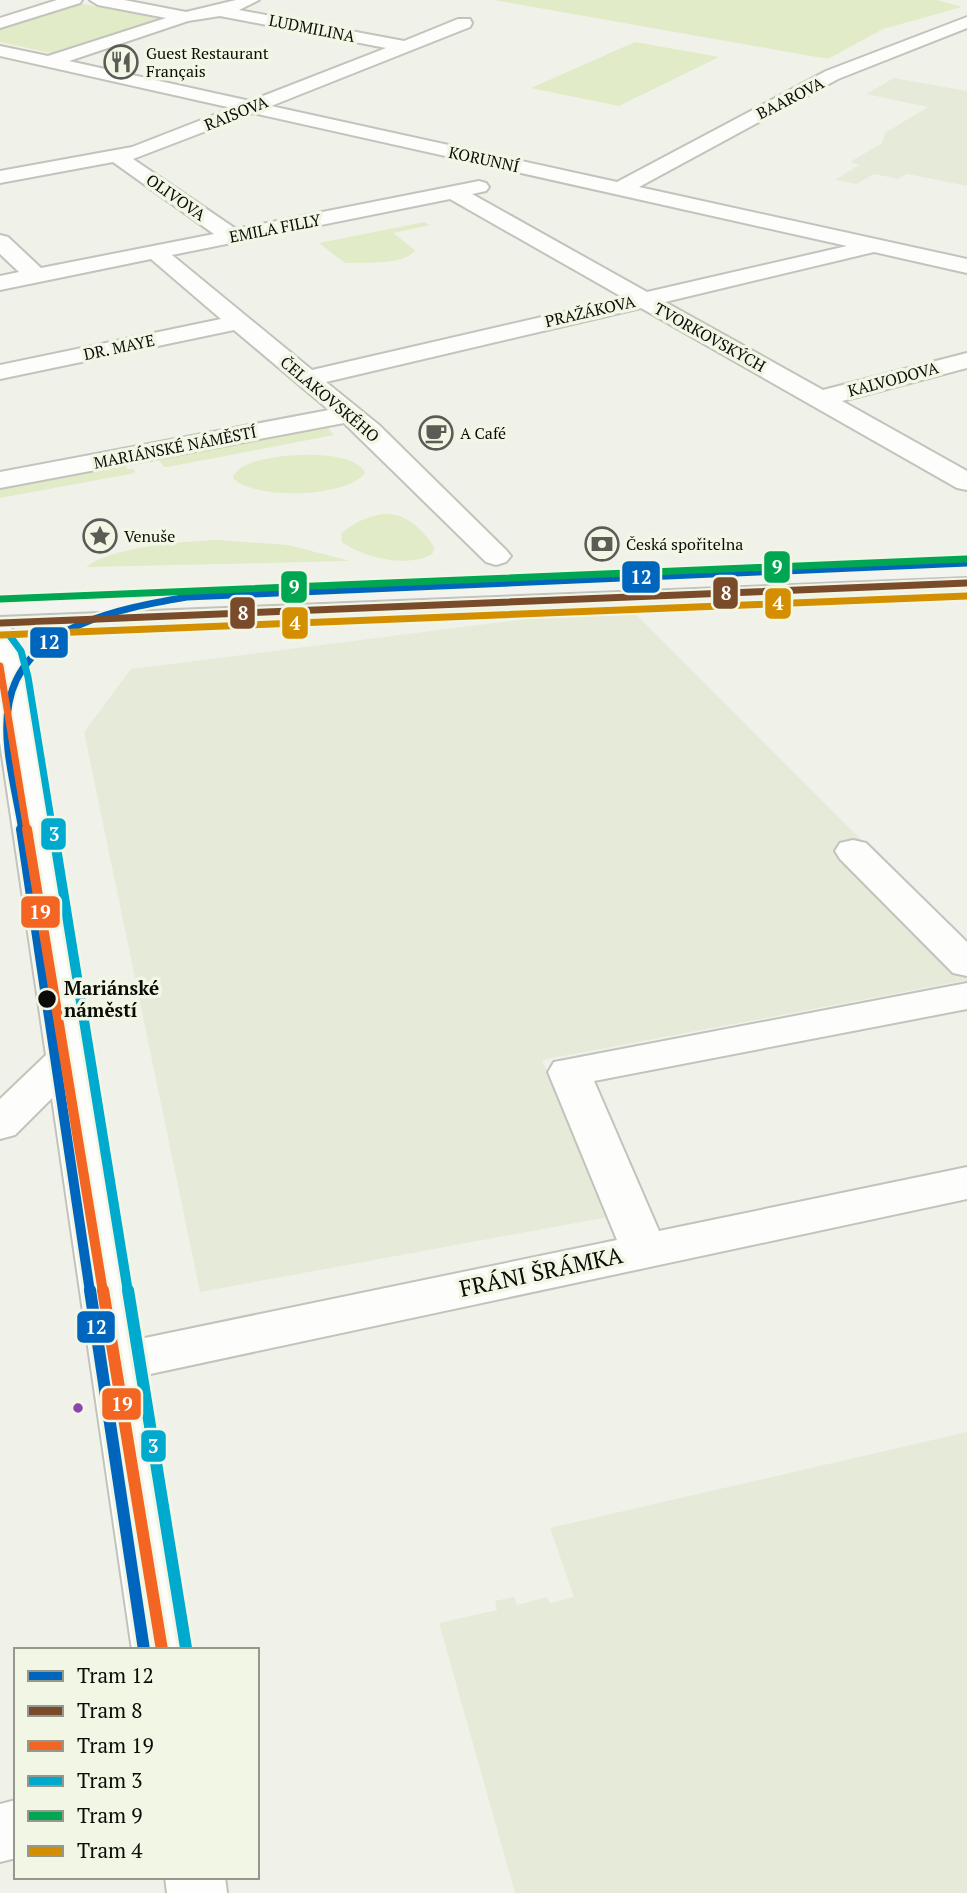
<svg xmlns="http://www.w3.org/2000/svg" width="967" height="1893" viewBox="0 0 967 1893" font-family="'PT Serif',serif">
  <style>
    .built { fill: #e6ead9 }
    .green { fill: #e1ebc7 }
    .lines { fill: none; stroke-linecap: round; stroke-linejoin: round }
    .minor-casing { stroke: #c1c3bc; stroke-width: 4 }
    .secondary-casing { stroke: #c1c3bc; stroke-width: 4 }
    .minor { fill: #fdfdfc; fill-rule: evenodd }
    .secondary { fill: #f3f4ef; fill-rule: evenodd }
    .tram-1-far2-casing { stroke: #f1f6e5; stroke-width: 11 }
    .tram-1-far1-casing { stroke: #f1f6e5; stroke-width: 15 }
    .tram-1-casing { stroke: #f1f6e5; stroke-width: 18 }
    .tram-2-casing { stroke: #f1f6e5; stroke-width: 11 }
    .tram-3-far2-casing { stroke: #f1f6e5; stroke-width: 11 }
    .tram-3-far1-casing { stroke: #f1f6e5; stroke-width: 15 }
    .tram-3-casing { stroke: #f1f6e5; stroke-width: 18 }
    .tram-4-far2-casing { stroke: #f1f6e5; stroke-width: 11 }
    .tram-4-far1-casing { stroke: #f1f6e5; stroke-width: 15 }
    .tram-4-casing { stroke: #f1f6e5; stroke-width: 18 }
    .tram-5-casing { stroke: #f1f6e5; stroke-width: 11 }
    .tram-6-casing { stroke: #f1f6e5; stroke-width: 11 }
    .tram-1-far2 { stroke: #0065bd; stroke-width: 7 }
    .tram-1-far1 { stroke: #0065bd; stroke-width: 10 }
    .tram-1 { stroke: #0065bd; stroke-width: 12 }
    .tram-2 { stroke: #7a4b2a; stroke-width: 7 }
    .tram-3-far2 { stroke: #f26522; stroke-width: 7 }
    .tram-3-far1 { stroke: #f26522; stroke-width: 10 }
    .tram-3 { stroke: #f26522; stroke-width: 12 }
    .tram-4-far2 { stroke: #00a9ce; stroke-width: 7 }
    .tram-4-far1 { stroke: #00a9ce; stroke-width: 10 }
    .tram-4 { stroke: #00a9ce; stroke-width: 12 }
    .tram-5 { stroke: #00a651; stroke-width: 7 }
    .tram-6 { stroke: #d48f01; stroke-width: 7 }
    .stop-dot { fill: #0b0c07; stroke: #f1f6e5; stroke-width: 2.5 }
    .bus-dot { fill: #8e44ad; stroke: #f1f6e5; stroke-width: 2.5 }
    .labels { text-anchor: middle; stroke-width: 7; stroke-linejoin: round; paint-order: stroke }
    .far-street-label { font-size: 16px; fill: #0b0c07; stroke: #f1f6e5 }
    .far-poi-label { font-size: 16px; fill: #0b0c07; stroke: #f1f6e5; text-anchor: start }
    .stop-label { font-size: 19px; font-weight: bold; fill: #0b0c07; stroke: #f1f6e5; text-anchor: start }
    .near-street-label { font-size: 23px; fill: #0b0c07; stroke: #f1f6e5 }
    .line-badge { stroke: #f1f6e5; stroke-width: 2.5 }
    .badge-label { font-size: 19px; text-anchor: middle; font-weight: bold; fill: #fff }
  </style>
  <rect width="100%" height="100%" fill="#f0f2e9"/>
  <g class="built">
    <polygon points="894,78 967,91 967,186 907,174 898,179 874,174 856,184 835,180 859,165 850,162 882,143 885,133 928,107 866,94"/>
    <polygon points="628,606 967,946 967,980 542,1060 608,1217 200,1292 84,732 131,669"/>
    <polygon points="967,1432 967,1893 515,1893 439,1623 497,1610 495,1601 514,1597 517,1605 547,1597 550,1603 574,1597 550,1528"/>
  </g>
  <g class="green">
    <polygon points="494,0 937,0 962,7 883,29 828,59"/>
    <polygon points="79,3 165,20 60,55 0,42 0,28"/>
    <polygon points="635,42 719,57 619,106 531,88"/>
    <path d="M424,222L430,225L393,233L415,250C404,266 364,262 345,263L319,243Z"/>
    <polygon points="325,424 334,435 168,467 164,467 157,457 187,449 197,451 281,436 284,432"/>
    <path d="M299,455C317,454 357,455 365,473C347,498 253,500 233,478C238,459 282,456 299,455Z"/>
    <polygon points="129,462 131,464 124,465 127,469 134,469 135,473 0,498 0,483"/>
    <path d="M382,514C405,512 422,529 434,547L433,553C410,569 363,558 342,542L341,534C352,523 367,517 382,514Z"/>
    <path d="M217,540L288,545L350,561L86,567C110,547 185,541 217,540Z"/>
  </g>
  <g class="lines">
    <defs>
      <g id="minor">
        <polygon points="57,0 82,0 80,3 0,28 0,18"/>
        <path d="M90,0H124L186,12L236,0H259L239,10L404,41L458,19H470L472,23L470,27L271,106L617,182L826,71L967,17V28L838,79L639,187L967,259V273L874,252L665,302L823,390L967,353V368L842,401L967,471V490L957,488L641,308L326,382L379,425L506,550L511,556L506,562L496,565L486,562L344,423L0,488V472L329,410L234,330L0,379V365L221,319L151,259L0,290V276L19,272L0,254V235L8,237L41,268L214,234L113,162L0,183V171L132,147L232,108L0,56V46L48,56L166,18L98,5ZM220,16L386,48L250,101L69,61L188,21ZM253,113L847,246L647,292L472,194L486,191L489,187L486,183L479,181L236,229L133,159ZM450,199L624,298L312,370L172,255Z"/>
        <polygon points="0,626 11,628 16,635 135,1340 617,1240 548,1072 554,1062 967,983 967,1009 594,1081 659,1231 967,1167 967,1199 141,1376 188,1650 132,1650 52,1098 15,1135 0,1139 0,1099 46,1055 0,742"/>
        <polygon points="853,840 866,843 967,942 967,976 953,973 840,859 835,851 840,843"/>
        <polygon points="16,1800 16,1858 0,1862 0,1804"/>
        <polygon points="165,1877 225,1877 227,1893 167,1893"/>
      </g>
      <polygon id="secondary" points="967,558 967,576 0,615 0,597"/>
    </defs>
    <use href="#minor" class="minor-casing"/>
    <use href="#secondary" class="secondary-casing"/>
    <use href="#minor" class="minor"/>
    <use href="#secondary" class="secondary"/>
    <defs>
      <path id="tram-1-far2" d="M22,831C16,791 1,743 9,703C23,625 123,608 187,597L967,563"/>
      <polyline id="tram-1-far1" points="21,829 90,1292"/>
      <polyline id="tram-1" points="90,1290 144,1650"/>
      <polyline id="tram-2" points="1,623 967,583"/>
      <polyline id="tram-3-far2" points="0,666 27,831"/>
      <polyline id="tram-3-far1" points="27,829 103,1292"/>
      <polyline id="tram-3" points="103,1290 162,1650"/>
      <polyline id="tram-4-far2" points="10,636 21,651 28,677 53,831"/>
      <polyline id="tram-4-far1" points="53,829 128,1292"/>
      <polyline id="tram-4" points="128,1290 186,1648"/>
      <polyline id="tram-5" points="0,599 966,559"/>
      <polyline id="tram-6" points="1,635 967,596"/>
    </defs>
    <use href="#tram-1-far2" class="tram-1-far2-casing"/>
    <use href="#tram-1-far1" class="tram-1-far1-casing"/>
    <use href="#tram-1" class="tram-1-casing"/>
    <use href="#tram-2" class="tram-2-casing"/>
    <use href="#tram-3-far2" class="tram-3-far2-casing"/>
    <use href="#tram-3-far1" class="tram-3-far1-casing"/>
    <use href="#tram-3" class="tram-3-casing"/>
    <use href="#tram-4-far2" class="tram-4-far2-casing"/>
    <use href="#tram-4-far1" class="tram-4-far1-casing"/>
    <use href="#tram-4" class="tram-4-casing"/>
    <use href="#tram-5" class="tram-5-casing"/>
    <use href="#tram-6" class="tram-6-casing"/>
    <use href="#tram-1-far2" class="tram-1-far2"/>
    <use href="#tram-1-far1" class="tram-1-far1"/>
    <use href="#tram-1" class="tram-1"/>
    <use href="#tram-2" class="tram-2"/>
    <use href="#tram-3-far2" class="tram-3-far2"/>
    <use href="#tram-3-far1" class="tram-3-far1"/>
    <use href="#tram-3" class="tram-3"/>
    <use href="#tram-4-far2" class="tram-4-far2"/>
    <use href="#tram-4-far1" class="tram-4-far1"/>
    <use href="#tram-4" class="tram-4"/>
    <use href="#tram-5" class="tram-5"/>
    <use href="#tram-6" class="tram-6"/>
  </g>
  <defs>
    <symbol id="restaurant-ring" viewBox="-11 -11 22 22"><circle r="9.5" fill="#f1f6e5" stroke="#5b5c56" stroke-width="1.5"/><path d="M-5-6h1v4h1v-4h1v4h1v-4h1v5L-1.5 .5V6h-2V.5L-5-1ZM5-6V6H3V1.5H1.5Q1.5-4 5-6Z" fill="#5b5c56"/></symbol>
    <symbol id="cafe-ring" viewBox="-11 -11 22 22"><circle r="9.5" fill="#f1f6e5" stroke="#5b5c56" stroke-width="1.5"/><path d="M-5.5-4.5H6V0H3Q3 3.5 0 3.5H-2.5Q-5.5 3.5-5.5 0ZM3-3.2v2h1.7v-2ZM-6 4.5H4V6H-6Z" fill="#5b5c56"/></symbol>
    <symbol id="sight-ring" viewBox="-11 -11 22 22"><circle r="9.5" fill="#f1f6e5" stroke="#5b5c56" stroke-width="1.5"/><path d="M0-6L1.8-2.2L6-1.7L2.9 1.2L3.7 5.4L0 3.3L-3.7 5.4L-2.9 1.2L-6-1.7L-1.8-2.2Z" fill="#5b5c56"/></symbol>
    <symbol id="bank-ring" viewBox="-11 -11 22 22"><circle r="9.5" fill="#f1f6e5" stroke="#5b5c56" stroke-width="1.5"/><path d="M-6-4H6V4H-6ZM0-2.3a2.3 2.3 0 1 0 0 4.6a2.3 2.3 0 1 0 0-4.6Z" fill="#5b5c56"/></symbol>
  </defs>
  <g fill-rule="evenodd">
    <use href="#restaurant-ring" x="102" y="43" width="38" height="38"/>
    <use href="#cafe-ring" x="417" y="414" width="38" height="38"/>
    <use href="#sight-ring" x="81" y="517" width="38" height="38"/>
    <use href="#bank-ring" x="583" y="525" width="38" height="38"/>
  </g>
  <circle class="stop-dot" cx="47" cy="999" r="10"/>
  <circle class="bus-dot" cx="78" cy="1408" r="6"/>
  <g class="labels">
    <g class="far-street-label">
      <text transform="translate(312 28) rotate(11)" y="6">LUDMILINA</text>
      <text transform="translate(790 98) rotate(-27)" y="6">BAAROVA</text>
      <text transform="translate(236 113) rotate(-22)" y="6">RAISOVA</text>
      <text transform="translate(484 159) rotate(12)" y="6">KORUNNÍ</text>
      <text transform="translate(176 197) rotate(35)" y="6">OLIVOVA</text>
      <text transform="translate(275 228) rotate(-11)" y="6">EMILA FILLY</text>
      <text transform="translate(590 311) rotate(-13)" y="6">PRAŽÁKOVA</text>
      <text transform="translate(710 337) rotate(29)" y="6">TVORKOVSKÝCH</text>
      <text transform="translate(119 347) rotate(-12)" y="6">DR. MAYE</text>
      <text transform="translate(893 379) rotate(-15)" y="6">KALVODOVA</text>
      <text transform="translate(330 399) rotate(40)" y="6">ČELAKOVSKÉHO</text>
      <text transform="translate(175 447) rotate(-11)" y="6">MARIÁNSKÉ NÁMĚSTÍ</text>
    </g>
    <g class="far-poi-label">
      <text x="146" y="59">Guest Restaurant<tspan x="146" dy="18">Français</tspan></text>
      <text x="460" y="439">A Café</text>
      <text x="124" y="542">Venuše</text>
      <text x="626" y="550">Česká spořitelna</text>
    </g>
    <g class="stop-label">
      <text x="64" y="995">Mariánské<tspan x="64" dy="22">náměstí</tspan></text>
    </g>
    <g class="near-street-label">
      <text transform="translate(541 1272) rotate(-12)" y="8">FRÁNI ŠRÁMKA</text>
    </g>
  </g>
  <g class="line-badge">
    <rect x="763" y="550" width="28" height="34" rx="7" fill="#00a651"/>
    <rect x="621" y="560" width="40" height="34" rx="7" fill="#0065bd"/>
    <rect x="280" y="570" width="28" height="34" rx="7" fill="#00a651"/>
    <rect x="712" y="576" width="27" height="34" rx="7" fill="#7a4b2a"/>
    <rect x="764" y="587" width="28" height="33" rx="7" fill="#d48f01"/>
    <rect x="229" y="596" width="27" height="34" rx="7" fill="#7a4b2a"/>
    <rect x="281" y="606" width="28" height="34" rx="7" fill="#d48f01"/>
    <rect x="29" y="626" width="40" height="33" rx="7" fill="#0065bd"/>
    <rect x="40" y="817" width="27" height="34" rx="7" fill="#00a9ce"/>
    <rect x="20" y="895" width="41" height="34" rx="7" fill="#f26522"/>
    <rect x="76" y="1310" width="40" height="34" rx="7" fill="#0065bd"/>
    <rect x="101" y="1387" width="41" height="34" rx="7" fill="#f26522"/>
    <rect x="140" y="1429" width="27" height="34" rx="7" fill="#00a9ce"/>
  </g>
  <g class="badge-label">
    <text x="777" y="574">9</text>
    <text x="641" y="584">12</text>
    <text x="294" y="594">9</text>
    <text x="726" y="600">8</text>
    <text x="778" y="610">4</text>
    <text x="243" y="620">8</text>
    <text x="295" y="630">4</text>
    <text x="49" y="649">12</text>
    <text x="54" y="841">3</text>
    <text x="40" y="919">19</text>
    <text x="96" y="1334">12</text>
    <text x="122" y="1411">19</text>
    <text x="153" y="1453">3</text>
  </g>
  <rect x="14" y="1648" width="245" height="231" fill="#f1f6e5" stroke="#95988c" stroke-width="2"/>
  <rect x="28" y="1671" width="35" height="10" fill="#0065bd" stroke="#95988c" stroke-width="2"/>
  <text x="77" y="1683" font-size="21" fill="#0b0c07">Tram 12</text>
  <rect x="28" y="1706" width="35" height="10" fill="#7a4b2a" stroke="#95988c" stroke-width="2"/>
  <text x="77" y="1718" font-size="21" fill="#0b0c07">Tram 8</text>
  <rect x="28" y="1741" width="35" height="10" fill="#f26522" stroke="#95988c" stroke-width="2"/>
  <text x="77" y="1753" font-size="21" fill="#0b0c07">Tram 19</text>
  <rect x="28" y="1776" width="35" height="10" fill="#00a9ce" stroke="#95988c" stroke-width="2"/>
  <text x="77" y="1788" font-size="21" fill="#0b0c07">Tram 3</text>
  <rect x="28" y="1811" width="35" height="10" fill="#00a651" stroke="#95988c" stroke-width="2"/>
  <text x="77" y="1823" font-size="21" fill="#0b0c07">Tram 9</text>
  <rect x="28" y="1846" width="35" height="10" fill="#d48f01" stroke="#95988c" stroke-width="2"/>
  <text x="77" y="1858" font-size="21" fill="#0b0c07">Tram 4</text>
</svg>
